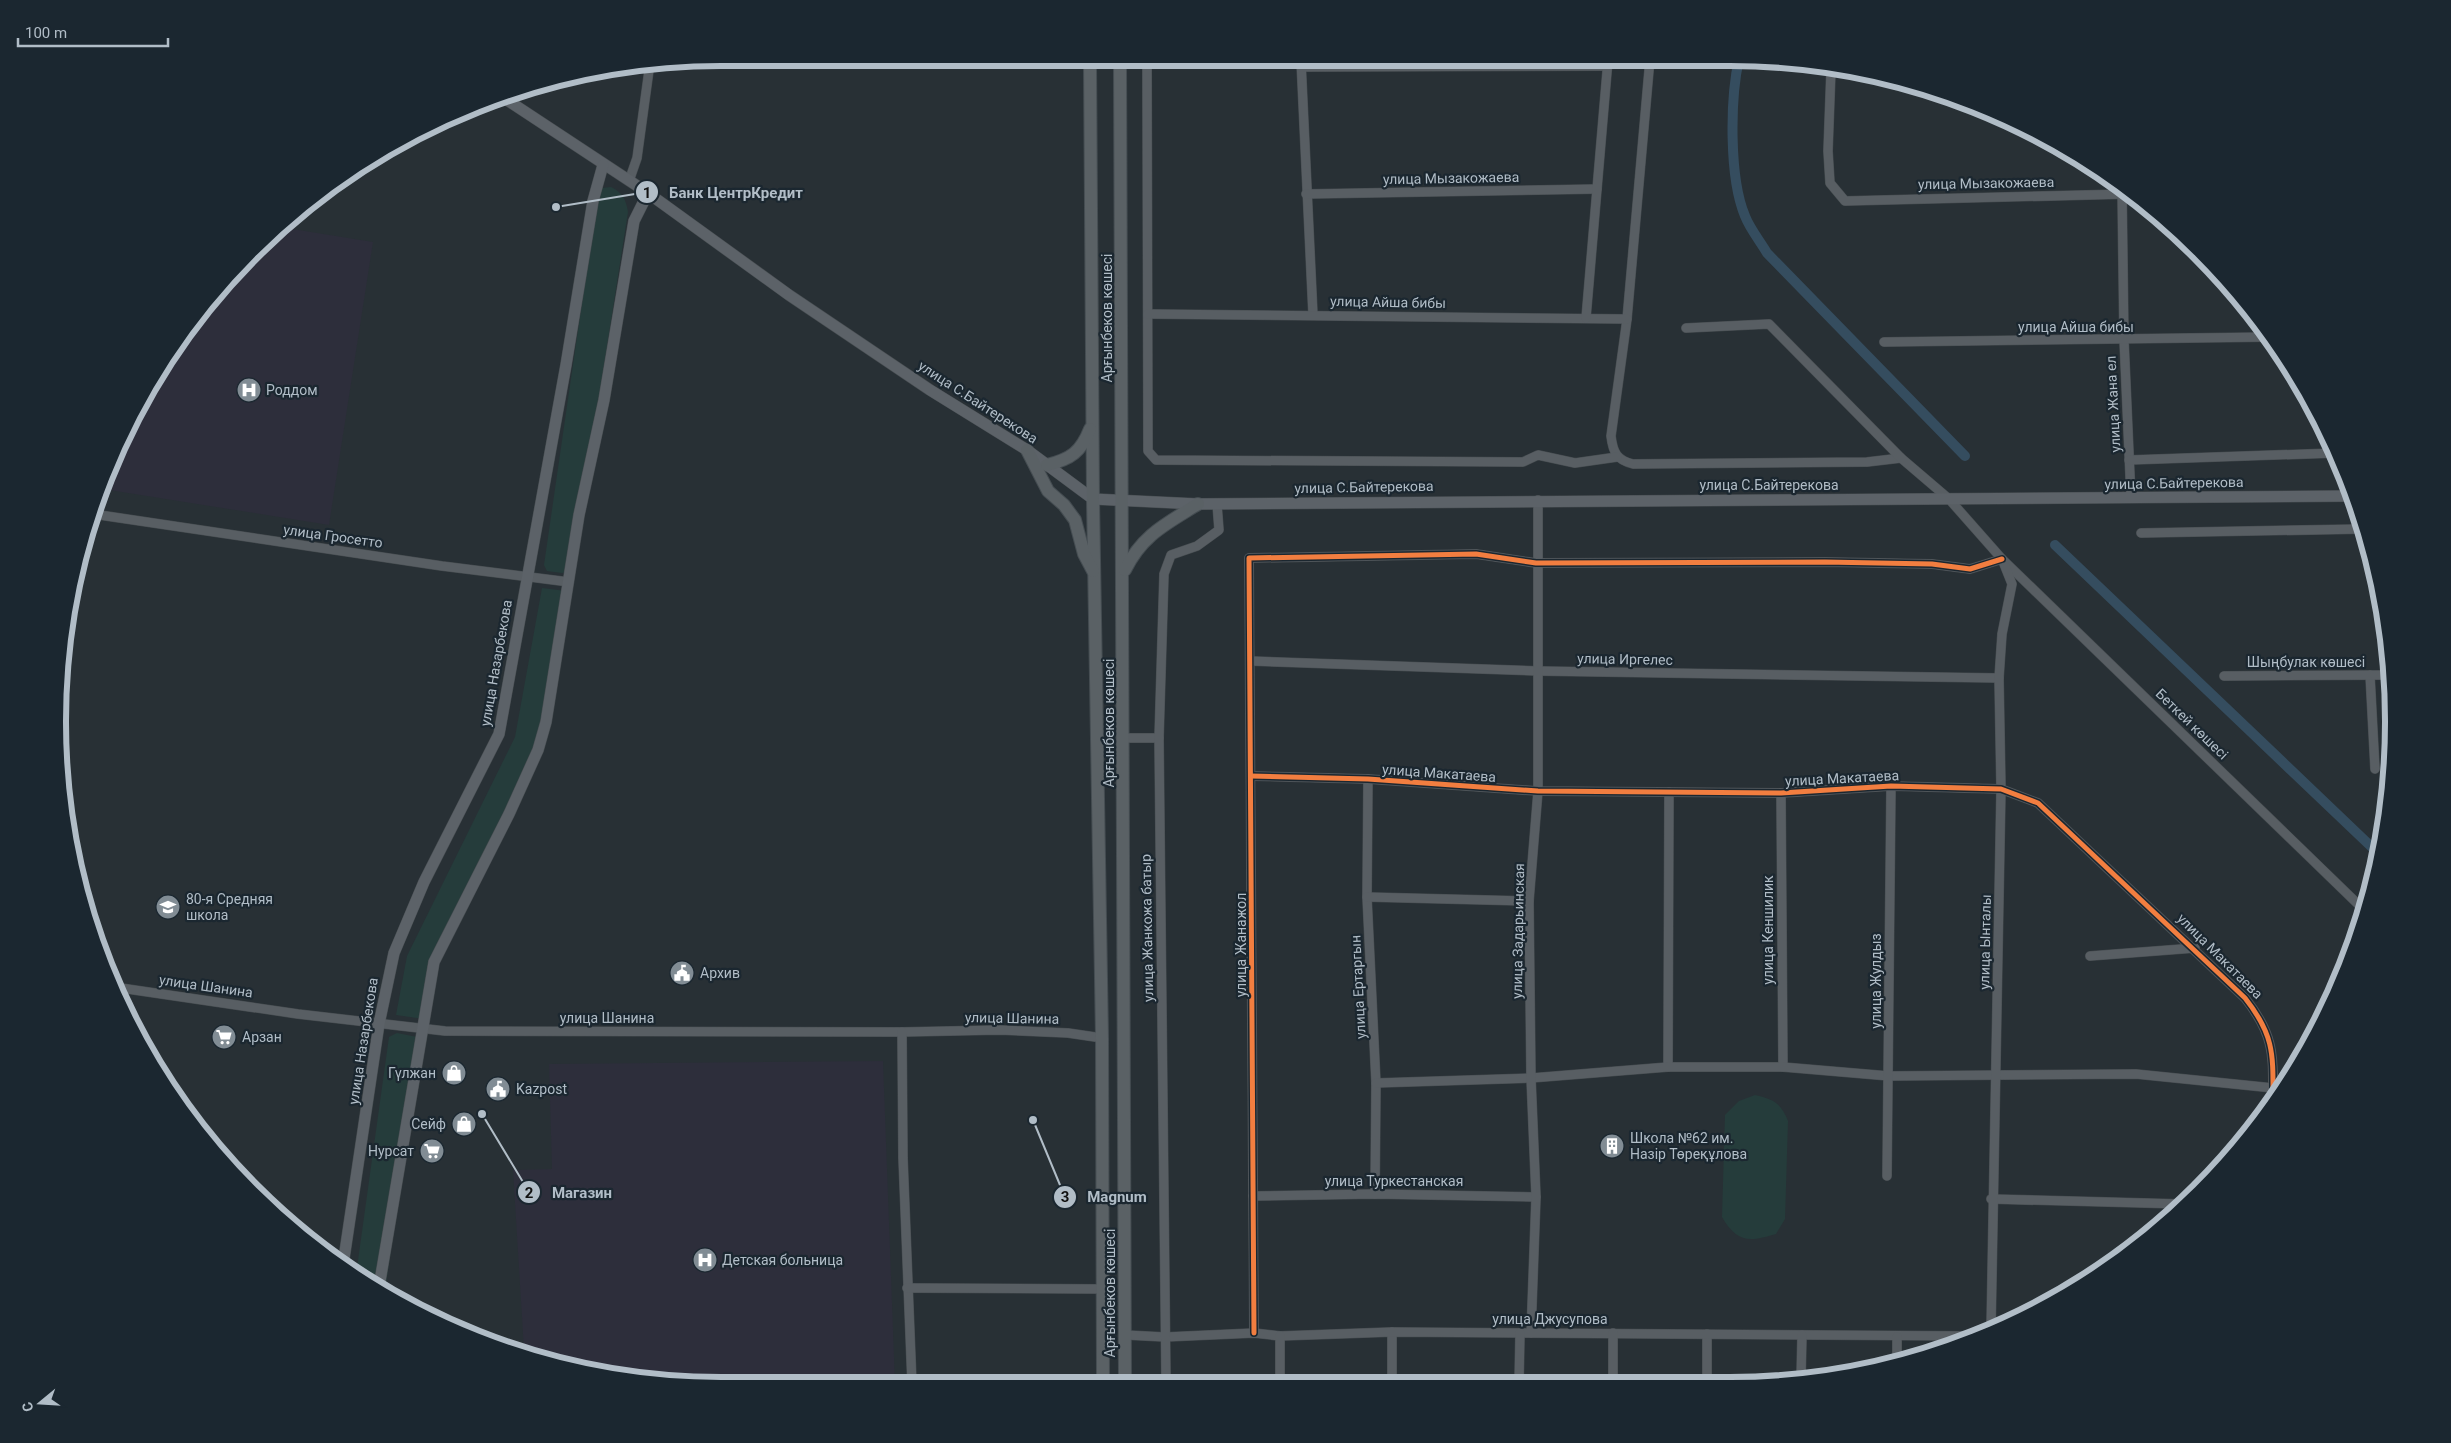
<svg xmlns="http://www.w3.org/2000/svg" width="2451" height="1443" viewBox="0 0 2451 1443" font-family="Roboto,sans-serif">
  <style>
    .medical { fill: #2d2e3b }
    .green { fill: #253c3b }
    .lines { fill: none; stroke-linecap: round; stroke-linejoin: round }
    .canal { stroke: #354d5f; stroke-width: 10 }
    .street-casing { stroke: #464c50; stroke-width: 10 }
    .secondary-casing { stroke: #464c50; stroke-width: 12 }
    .primary-casing { stroke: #454d52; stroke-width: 14 }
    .street { stroke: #585e63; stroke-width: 9 }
    .secondary { stroke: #5c6268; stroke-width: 11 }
    .primary { stroke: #5a6165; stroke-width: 12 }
    .cycleway-casing { stroke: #1b2730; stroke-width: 8 }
    .cycleway { stroke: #f27e40; stroke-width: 5 }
    .labels { text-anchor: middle; stroke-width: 4.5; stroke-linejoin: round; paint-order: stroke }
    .street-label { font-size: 14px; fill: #b1bdc7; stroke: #1b2730 }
    .poi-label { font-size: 14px; fill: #b1bdc7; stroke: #1b2730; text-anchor: start }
    .rim { fill: none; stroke: #b1bdc7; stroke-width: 6 }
    .leader { fill: none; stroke: #b1bdc7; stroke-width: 2 }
    .callout-dot { fill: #b1bdc7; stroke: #1b2730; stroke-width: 2 }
    .mark-label { font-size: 15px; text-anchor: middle; font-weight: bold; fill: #111 }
    .callout-label { font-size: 15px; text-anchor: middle; font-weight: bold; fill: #b1bdc7; stroke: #1b2730; stroke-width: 4.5; stroke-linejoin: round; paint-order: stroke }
  </style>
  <rect width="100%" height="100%" fill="#283035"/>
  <g class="medical">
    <polygon points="280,227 373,242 329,525 103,489 126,428 170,352 252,252"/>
    <polygon points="883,1061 895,1384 678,1384 556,1360 524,1350 513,1170 552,1169 549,1064"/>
  </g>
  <g class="green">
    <path d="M611,187C623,193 626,200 628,212L572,570L562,573L547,571L544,565L598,192L602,188Z"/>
    <polygon points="542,588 566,591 542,748 434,957 424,1019 396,1015 407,956 515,737"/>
    <polygon points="397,1033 417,1037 422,1042 386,1284 381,1288 356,1275 389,1037"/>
    <path d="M1755,1095C1773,1099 1781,1103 1788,1121L1785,1219L1776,1234C1749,1242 1737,1243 1722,1217L1725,1115L1739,1101Z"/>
  </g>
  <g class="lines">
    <g class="canal">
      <path d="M1739,59C1730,99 1729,178 1745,216C1750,229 1760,241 1767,253L1965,456"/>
      <polyline points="2055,545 2380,855"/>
    </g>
    <defs>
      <g id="street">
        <path d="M1650,59L1627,319L1611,436C1613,453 1617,460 1633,464L1867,462L1901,458"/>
        <polyline points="1147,61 1148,451 1156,460 1523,462 1538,455 1575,463 1617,457"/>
        <polyline points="1301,61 1313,315"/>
        <polyline points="1301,67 1608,66"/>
        <polyline points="1831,70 1828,151 1830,183 1845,201 2128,194"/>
        <polyline points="629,181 637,158 650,63"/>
        <polyline points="2122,189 2124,340 2131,498"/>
        <polyline points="1306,194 1597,189"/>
        <polyline points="1148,314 1627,319"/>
        <polyline points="1586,318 1608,60"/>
        <polyline points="1686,328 1769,324 1901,458 1949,499 2002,559 2363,909"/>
        <polyline points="1884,342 2269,337"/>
        <polyline points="2129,460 2335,453"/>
        <polyline points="93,514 442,566 569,582"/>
        <polyline points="2141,533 2362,529"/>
        <polyline points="1251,661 1538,671 1999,678"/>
        <polyline points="2370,675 2375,769"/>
        <polyline points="2224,676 2389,675"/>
        <polyline points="1124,738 1159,738"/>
        <path d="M1251,776L1368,779L1538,791L1781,793L1891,786L2001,789L2038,803L2245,998C2275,1036 2273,1055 2273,1101"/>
        <polyline points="1368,779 1367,897 1376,1083 1375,1194"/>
        <polyline points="1781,793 1783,1067"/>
        <polyline points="1367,897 1529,901"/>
        <polyline points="2090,956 2195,948"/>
        <polyline points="114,987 298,1014 445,1031 902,1032 999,1030 1068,1033 1102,1038"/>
        <polyline points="902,1032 903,1158 912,1384"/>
        <polyline points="1668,1067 1669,792"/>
        <polyline points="1376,1083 1531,1078 1668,1067 1783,1067 1889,1076 2136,1074 2283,1089"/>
        <polyline points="1887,1176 1891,786"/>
        <polyline points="1253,1196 1375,1194 1536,1197"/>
        <polyline points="1991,1199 2182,1204"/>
        <polyline points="907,1288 1103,1289"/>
        <polyline points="1991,1329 2001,789 1999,678 2002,634 2012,584 2004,564"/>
        <polyline points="1392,1332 1392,1384"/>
        <polyline points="1254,1333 1249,558 1476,554 1536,563 1825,562 1932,564 1970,569 2002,559"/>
        <polyline points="1531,1333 1536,1197 1531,1078 1529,901 1538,791 1538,500"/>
        <polyline points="1707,1334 1707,1384"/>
        <polyline points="1126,1335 1165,1337 1254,1333 1280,1336 1392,1332 1974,1336"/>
        <polyline points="1897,1359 1897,1337"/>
        <polyline points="1801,1378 1802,1335"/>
        <polyline points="1166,1384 1159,738 1164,574 1171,555 1197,546 1219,530 1217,504"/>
        <polyline points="1280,1384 1280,1336"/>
        <polyline points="1519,1384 1520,1333"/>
        <polyline points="1613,1384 1613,1333"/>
      </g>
      <g id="secondary">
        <polyline points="501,96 648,193 789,295 930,390 1027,450 1093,499 1198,504 2352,496"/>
        <polyline points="343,1265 379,1024 394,953 424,882 499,734 566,365 593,201 603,165"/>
        <polyline points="379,1287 434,962 509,814 538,750 546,722 579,515 604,400 634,221 648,193"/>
      </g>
      <g id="primary">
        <polyline points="1120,61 1125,1384"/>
        <polyline points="1090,62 1093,499 1102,1038 1103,1384"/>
        <polyline points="1027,450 1048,491 1064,505 1075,520 1084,554 1093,571"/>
        <path d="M1047,465C1071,459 1081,452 1090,429"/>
        <path d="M1125,570C1142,535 1166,524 1198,504"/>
      </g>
    </defs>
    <use href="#street" class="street-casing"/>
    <use href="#secondary" class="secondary-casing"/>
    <use href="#primary" class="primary-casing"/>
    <use href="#street" class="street"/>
    <use href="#secondary" class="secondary"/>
    <use href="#primary" class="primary"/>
    <defs>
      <g id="cycleway">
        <path d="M1251,776L1368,779L1538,791L1781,793L1891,786L2001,789L2038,803L2245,998C2275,1036 2273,1055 2273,1101"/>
        <polyline points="1254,1333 1249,558 1476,554 1536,563 1825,562 1932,564 1970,569 2002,559"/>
      </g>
    </defs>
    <use href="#cycleway" class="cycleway-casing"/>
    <use href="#cycleway" class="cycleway"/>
  </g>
  <defs>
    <symbol id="hospital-disc" viewBox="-11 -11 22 22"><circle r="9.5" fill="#818c94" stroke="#1b2730"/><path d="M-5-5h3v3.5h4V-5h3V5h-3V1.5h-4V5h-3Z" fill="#fff"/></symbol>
    <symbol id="school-disc" viewBox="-11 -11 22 22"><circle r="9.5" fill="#818c94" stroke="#1b2730"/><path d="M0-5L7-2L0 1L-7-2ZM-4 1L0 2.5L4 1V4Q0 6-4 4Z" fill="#fff"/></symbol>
    <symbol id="civic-disc" viewBox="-11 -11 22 22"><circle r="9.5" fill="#818c94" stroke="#1b2730"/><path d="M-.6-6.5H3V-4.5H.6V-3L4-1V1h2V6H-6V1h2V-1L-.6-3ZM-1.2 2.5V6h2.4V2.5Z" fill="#fff"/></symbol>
    <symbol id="supermarket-disc" viewBox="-11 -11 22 22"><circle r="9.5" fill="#818c94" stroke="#1b2730"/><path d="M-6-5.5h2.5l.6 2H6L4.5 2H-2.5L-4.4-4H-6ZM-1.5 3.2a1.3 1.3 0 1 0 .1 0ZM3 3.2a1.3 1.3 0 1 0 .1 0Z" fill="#fff"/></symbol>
    <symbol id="shop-disc" viewBox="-11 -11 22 22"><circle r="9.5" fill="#818c94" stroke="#1b2730"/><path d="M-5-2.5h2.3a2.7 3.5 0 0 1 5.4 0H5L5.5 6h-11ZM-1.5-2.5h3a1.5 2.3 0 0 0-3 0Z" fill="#fff"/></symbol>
    <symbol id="building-disc" viewBox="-11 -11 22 22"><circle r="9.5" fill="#818c94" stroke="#1b2730"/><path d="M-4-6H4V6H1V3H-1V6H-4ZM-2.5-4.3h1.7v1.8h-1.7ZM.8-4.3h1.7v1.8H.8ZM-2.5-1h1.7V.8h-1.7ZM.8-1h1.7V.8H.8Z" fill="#fff"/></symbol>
  </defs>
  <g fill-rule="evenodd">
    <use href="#hospital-disc" x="235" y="376" width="28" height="28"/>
    <use href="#school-disc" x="154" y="893" width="28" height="28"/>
    <use href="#civic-disc" x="668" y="959" width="28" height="28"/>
    <use href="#supermarket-disc" x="210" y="1023" width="28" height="28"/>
    <use href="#shop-disc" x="440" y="1059" width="28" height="28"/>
    <use href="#civic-disc" x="484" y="1075" width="28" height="28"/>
    <use href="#shop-disc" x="450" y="1110" width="28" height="28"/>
    <use href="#building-disc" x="1598" y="1132" width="28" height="28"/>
    <use href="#supermarket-disc" x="418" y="1137" width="28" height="28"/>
    <use href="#hospital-disc" x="691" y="1246" width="28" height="28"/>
  </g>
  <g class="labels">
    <g class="street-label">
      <text transform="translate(1451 178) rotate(-1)" y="5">улица Мызакожаева</text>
      <text transform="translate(1986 183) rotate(-1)" y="5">улица Мызакожаева</text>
      <text transform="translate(1388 302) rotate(1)" y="5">улица Айша бибы</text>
      <text transform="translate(1107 318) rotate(-90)" y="5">Арғынбеков көшесі</text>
      <text x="2076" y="332">улица Айша бибы</text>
      <text transform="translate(978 402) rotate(33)" y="5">улица С.Байтерекова</text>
      <text transform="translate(2113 404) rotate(-93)" y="5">улица Жана ел</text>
      <text transform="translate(2174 483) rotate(-1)" y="5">улица С.Байтерекова</text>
      <text x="1769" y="490">улица С.Байтерекова</text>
      <text transform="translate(1364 487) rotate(-1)" y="5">улица С.Байтерекова</text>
      <text transform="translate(333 536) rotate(8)" y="5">улица Гросетто</text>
      <text transform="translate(1625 659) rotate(1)" y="5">улица Иргелес</text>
      <text x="2306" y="667">Шыңбулак көшесі</text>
      <text transform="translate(496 663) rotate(-80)" y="5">улица Назарбекова</text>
      <text transform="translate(1109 723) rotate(-90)" y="5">Арғынбеков көшесі</text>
      <text transform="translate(2192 724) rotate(44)" y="5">Беткей көшесі</text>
      <text transform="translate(1439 773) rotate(4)" y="5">улица Макатаева</text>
      <text transform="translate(1842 778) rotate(-3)" y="5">улица Макатаева</text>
      <text transform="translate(1147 928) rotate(-91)" y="5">улица Жанкожа батыр</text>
      <text transform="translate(1768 930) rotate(-90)" y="5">улица Кеншилик</text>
      <text transform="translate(1518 931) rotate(-89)" y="5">улица Задарьинская</text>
      <text transform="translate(1985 942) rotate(-89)" y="5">улица Ынталы</text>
      <text transform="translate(1241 945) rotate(-90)" y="5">улица Жанажол</text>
      <text transform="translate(2220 956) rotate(45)" y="5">улица Макатаева</text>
      <text transform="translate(1876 981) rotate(-90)" y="5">улица Жулдыз</text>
      <text transform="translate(206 986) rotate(8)" y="5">улица Шанина</text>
      <text transform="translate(1358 987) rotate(-93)" y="5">улица Ертаргын</text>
      <text x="607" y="1023">улица Шанина</text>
      <text transform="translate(1012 1018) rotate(1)" y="5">улица Шанина</text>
      <text transform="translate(363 1041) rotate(-81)" y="5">улица Назарбекова</text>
      <text x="1394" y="1186">улица Туркестанская</text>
      <text transform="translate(1110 1293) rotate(-90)" y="5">Арғынбеков көшесі</text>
      <text x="1550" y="1324">улица Джусупова</text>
    </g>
    <g class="poi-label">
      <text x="266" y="395">Роддом</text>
      <text x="186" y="904">80-я Средняя<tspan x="186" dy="16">школа</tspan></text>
      <text x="700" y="978">Архив</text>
      <text x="242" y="1042">Арзан</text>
      <text x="436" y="1078" text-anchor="end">Гүлжан</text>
      <text x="516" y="1094">Kazpost</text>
      <text x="446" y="1129" text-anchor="end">Сейф</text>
      <text x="1630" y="1143">Школа №62 им.<tspan x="1630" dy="16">Назір Төреқұлова</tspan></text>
      <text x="414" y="1156" text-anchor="end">Нурсат</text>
      <text x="722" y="1265">Детская больница</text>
    </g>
  </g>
  <path d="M0 0H2451V1443H0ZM721 66H1730A655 655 0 0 1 2385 721V722A655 655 0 0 1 1730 1377H721A655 655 0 0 1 66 722V721A655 655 0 0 1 721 66Z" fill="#1b2730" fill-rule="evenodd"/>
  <path class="rim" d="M721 66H1730A655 655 0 0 1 2385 721V722A655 655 0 0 1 1730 1377H721A655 655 0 0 1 66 722V721A655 655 0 0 1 721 66Z"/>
  <path class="leader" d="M556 207L647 192M482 1114L529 1192M1033 1120L1065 1197"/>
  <g class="callout-dot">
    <circle cx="556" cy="207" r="5"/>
    <circle cx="482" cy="1114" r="5"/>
    <circle cx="1033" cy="1120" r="5"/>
    <circle cx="647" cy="192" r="12"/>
    <circle cx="529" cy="1192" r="12"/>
    <circle cx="1065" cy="1197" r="12"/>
  </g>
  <g class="mark-label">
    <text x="647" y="198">1</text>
    <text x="529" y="1198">2</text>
    <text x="1065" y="1202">3</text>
  </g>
  <g class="callout-label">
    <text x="736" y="198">Банк ЦентрКредит</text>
    <text x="582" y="1198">Магазин</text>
    <text x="1117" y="1202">Magnum</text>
  </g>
  <g transform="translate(40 1403) rotate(252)" stroke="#1b2730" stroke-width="4" paint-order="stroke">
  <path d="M0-4L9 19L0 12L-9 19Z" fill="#b1bdc7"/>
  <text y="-8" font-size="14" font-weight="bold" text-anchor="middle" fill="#b1bdc7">С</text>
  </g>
  <path d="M18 38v8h150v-8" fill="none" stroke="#b1bdc7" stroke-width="2.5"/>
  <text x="25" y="38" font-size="15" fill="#b1bdc7" stroke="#1b2730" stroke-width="4" paint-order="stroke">100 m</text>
</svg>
